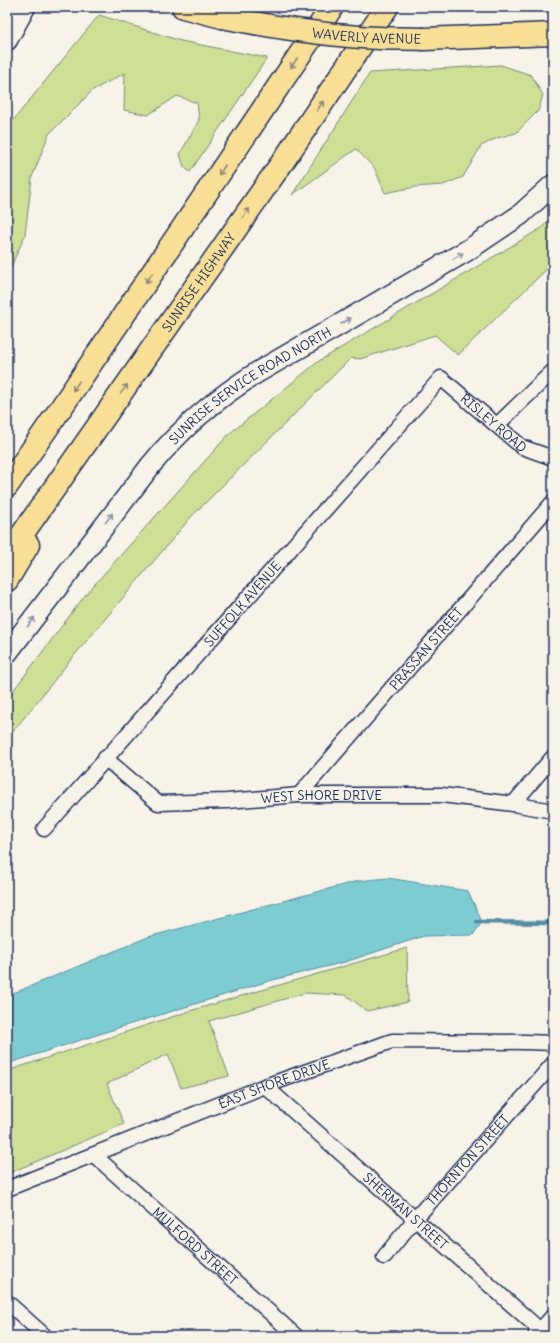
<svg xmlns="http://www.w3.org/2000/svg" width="560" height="1343" viewBox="0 0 560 1343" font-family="Delius,sans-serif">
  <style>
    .green { fill: #cee095; stroke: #74887a }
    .water { fill: #7bccd2; stroke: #558da4 }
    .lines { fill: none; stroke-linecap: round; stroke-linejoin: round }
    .stream { stroke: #558da4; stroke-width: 4.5 }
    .minor-casing { stroke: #1b2f5e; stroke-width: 17 }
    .secondary-casing { stroke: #1b2f5e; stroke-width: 23 }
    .primary-casing { stroke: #1b2f5e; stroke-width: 25 }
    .motorway-casing { stroke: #1b2f5e; stroke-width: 25 }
    .minor { stroke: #f7f3e8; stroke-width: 14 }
    .secondary { stroke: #f7f3e8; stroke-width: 20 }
    .primary { stroke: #f9df96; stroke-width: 22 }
    .motorway { stroke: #f9df96; stroke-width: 22 }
    .primary-bridge-casing { stroke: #1b2f5e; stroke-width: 25; stroke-linecap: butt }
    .primary-bridge { stroke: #f9df96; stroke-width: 22 }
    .oneway { stroke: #8a877a }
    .oneway2 { stroke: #8991a3 }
    .labels { text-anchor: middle; stroke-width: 3; stroke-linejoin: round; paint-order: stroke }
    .street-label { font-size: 13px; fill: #1b2f5e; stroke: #f7f3e8 }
  </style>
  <rect width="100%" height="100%" fill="#f7f3e8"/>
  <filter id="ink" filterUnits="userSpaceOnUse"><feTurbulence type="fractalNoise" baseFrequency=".025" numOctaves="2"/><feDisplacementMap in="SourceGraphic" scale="8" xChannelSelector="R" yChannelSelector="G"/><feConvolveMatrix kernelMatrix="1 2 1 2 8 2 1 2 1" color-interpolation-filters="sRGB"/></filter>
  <g filter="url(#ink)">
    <g class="green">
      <polygon points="99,15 181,41 267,58 190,172 184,167 180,154 199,120 197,103 177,96 148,115 124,110 125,73 93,90 49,134 32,177 25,235 7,276 7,128"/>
      <polygon points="501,65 531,75 543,95 538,111 516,133 497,138 481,146 463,177 443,185 415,187 385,193 375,169 356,149 292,195 370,73"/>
      <polygon points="553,217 553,263 458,355 435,335 360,359 351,358 191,517 68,663 7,739 7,699 86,594 229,434 319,361 540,229"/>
      <polygon points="407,948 408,1002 367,1011 346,995 305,993 209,1021 229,1076 181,1088 168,1054 107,1084 124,1124 7,1174 7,1071 193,1010"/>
    </g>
    <polygon class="water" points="388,878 468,891 482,922 473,935 424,936 345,962 269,981 118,1028 7,1064 7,996 148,937 358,881"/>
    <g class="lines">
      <polyline class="stream" points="477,922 553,923"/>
      <defs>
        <g id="minor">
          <polyline points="497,425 553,371"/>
          <path id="s1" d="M105,758L158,803L227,801L299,795H442L513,804L553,811"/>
          <path id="s2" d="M299,795L553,502"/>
          <polyline points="513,804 553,757"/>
          <path id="s3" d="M44,829L441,378L522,447L553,458"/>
          <path id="s4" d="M265,1086L547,1336"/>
          <path id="s5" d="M94,1155L296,1336"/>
          <path id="s6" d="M7,1189L265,1086L392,1041L526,1042L553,1043"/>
          <path id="s7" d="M384,1257L415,1219L553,1064"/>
          <polyline points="7,1302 45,1336"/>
          <polyline points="535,1336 553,1316"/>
        </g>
        <g id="secondary">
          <polyline points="7,40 25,7"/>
          <path id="s8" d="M7,653L151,465C182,427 216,398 258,372L468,250L520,215L553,185"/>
        </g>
        <g id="primary">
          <polyline points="183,7 222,17"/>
          <polyline points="424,39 553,34"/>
        </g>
        <g id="motorway">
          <polyline points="7,486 63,405 332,7"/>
          <path id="s9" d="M7,556L284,160L387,7"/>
          <polyline points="7,580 28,545"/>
        </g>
      </defs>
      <use href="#minor" class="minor-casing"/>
      <use href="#secondary" class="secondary-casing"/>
      <use href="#primary" class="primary-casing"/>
      <use href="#motorway" class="motorway-casing"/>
      <use href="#minor" class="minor"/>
      <use href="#secondary" class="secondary"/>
      <use href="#primary" class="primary"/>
      <use href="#motorway" class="motorway"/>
      <defs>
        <g id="primary-bridge">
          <path id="s10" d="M222,17C273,27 326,36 379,38C394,39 409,38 424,39"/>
        </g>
      </defs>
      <use href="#primary-bridge" class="primary-bridge-casing"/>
      <use href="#primary-bridge" class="primary-bridge"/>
    </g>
    <defs><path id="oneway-shaft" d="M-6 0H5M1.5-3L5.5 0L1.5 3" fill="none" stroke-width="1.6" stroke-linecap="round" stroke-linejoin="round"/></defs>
    <g class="oneway">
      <use href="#oneway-shaft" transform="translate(294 63) rotate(124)"/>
      <use href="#oneway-shaft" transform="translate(320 106) rotate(-56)"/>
      <use href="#oneway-shaft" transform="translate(222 170) rotate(124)"/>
      <use href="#oneway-shaft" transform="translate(246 213) rotate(-55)"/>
      <use href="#oneway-shaft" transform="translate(149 278) rotate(124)"/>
      <use href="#oneway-shaft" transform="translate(76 386) rotate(124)"/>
      <use href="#oneway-shaft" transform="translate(124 389) rotate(-55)"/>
    </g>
    <g class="oneway2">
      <use href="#oneway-shaft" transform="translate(458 256) rotate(-30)"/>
      <use href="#oneway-shaft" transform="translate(346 321) rotate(-30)"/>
      <use href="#oneway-shaft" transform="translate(109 518) rotate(-53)"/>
      <use href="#oneway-shaft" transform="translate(31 622) rotate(-53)"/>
    </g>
  </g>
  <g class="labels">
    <g class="street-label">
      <text dy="5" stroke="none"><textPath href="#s10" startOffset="146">WAVERLY AVENUE</textPath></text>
      <text dy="5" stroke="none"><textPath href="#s9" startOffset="334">SUNRISE HIGHWAY</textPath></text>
      <text dy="5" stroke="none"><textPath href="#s8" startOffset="365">SUNRISE SERVICE ROAD NORTH</textPath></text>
      <text dy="5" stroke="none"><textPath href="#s3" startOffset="670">RISLEY ROAD</textPath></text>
      <text dy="5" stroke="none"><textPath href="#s3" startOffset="300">SUFFOLK AVENUE</textPath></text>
      <text dy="5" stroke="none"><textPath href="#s2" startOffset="194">PRASSAN STREET</textPath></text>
      <text dy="5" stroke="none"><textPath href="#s1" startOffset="233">WEST SHORE DRIVE</textPath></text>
      <text dy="5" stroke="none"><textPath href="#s6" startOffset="287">EAST SHORE DRIVE</textPath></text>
      <text dy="5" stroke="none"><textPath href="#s7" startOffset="128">THORNTON STREET</textPath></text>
      <text dy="5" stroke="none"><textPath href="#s4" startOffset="188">SHERMAN STREET</textPath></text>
      <text dy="5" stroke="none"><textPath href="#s5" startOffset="136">MULFORD STREET</textPath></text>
    </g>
  </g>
  <rect width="560" height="1343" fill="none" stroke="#f7f3e8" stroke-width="24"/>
  <rect x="12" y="12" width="536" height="1319" fill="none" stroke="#1b2f5e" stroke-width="1.5" filter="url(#ink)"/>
</svg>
